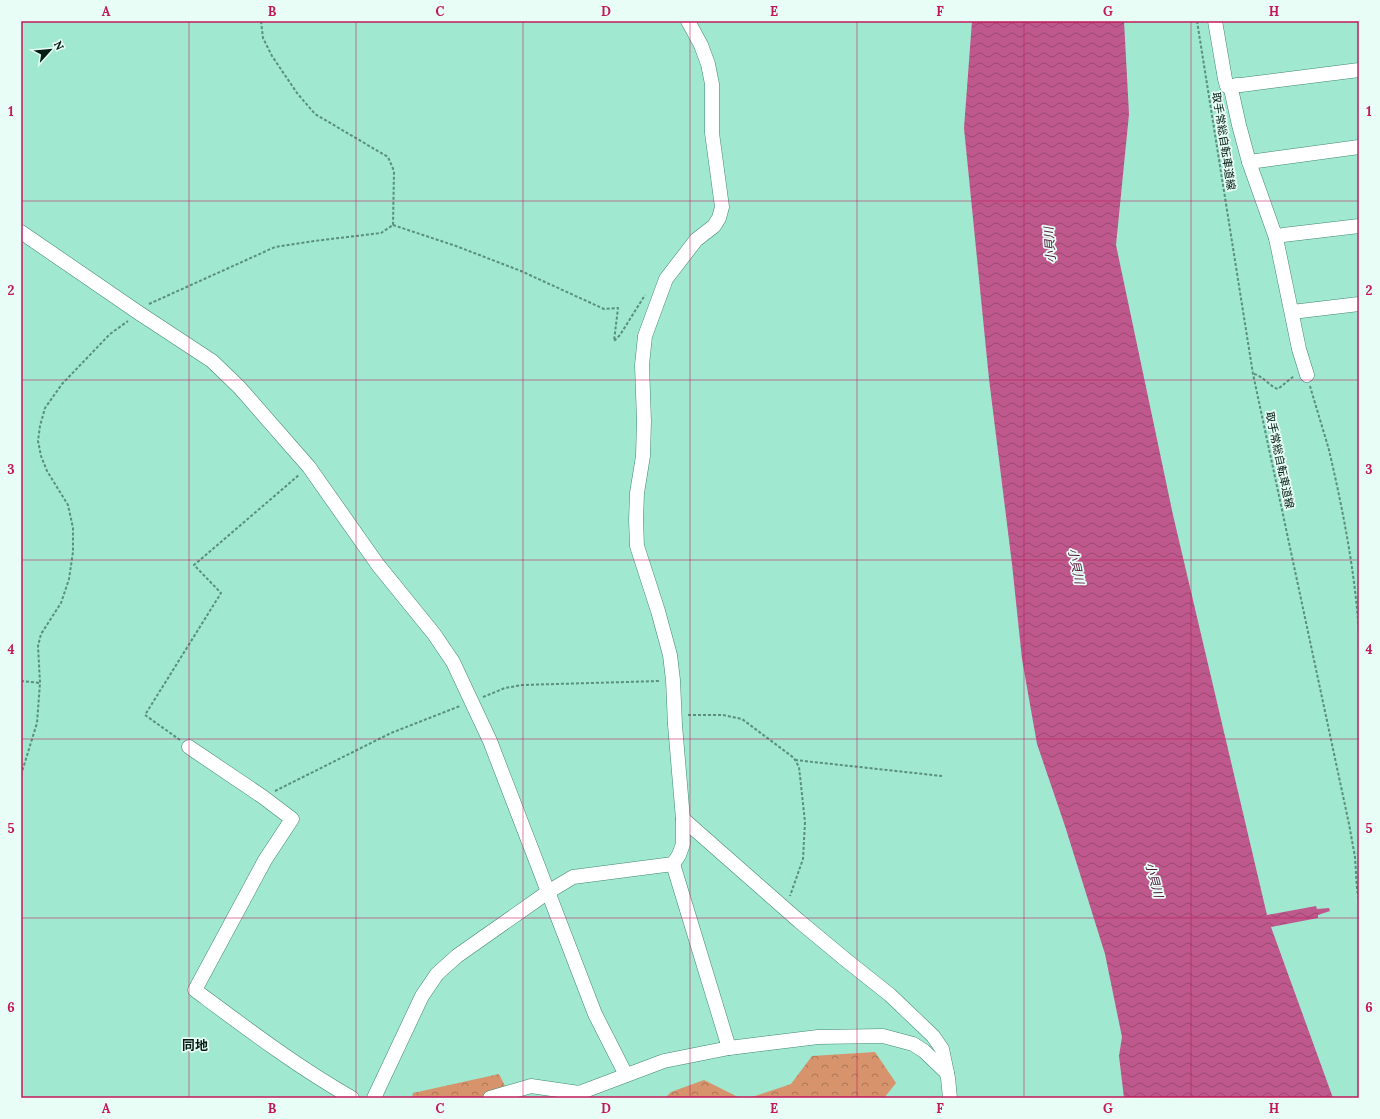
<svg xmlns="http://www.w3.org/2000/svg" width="1380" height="1119" viewBox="0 0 1380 1119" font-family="Lora,'Noto Sans JP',serif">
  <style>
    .forest { fill: url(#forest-crowns) }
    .water { fill: url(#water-waves) }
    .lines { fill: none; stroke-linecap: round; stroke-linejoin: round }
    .minor-casing { stroke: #408872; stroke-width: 15 }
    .path { stroke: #5a8e7d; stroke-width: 2; stroke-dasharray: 3 2; stroke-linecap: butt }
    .minor { stroke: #fff; stroke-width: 14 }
    .grid { fill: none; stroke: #c2185b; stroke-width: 1; stroke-opacity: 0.55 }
    .labels { text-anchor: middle; stroke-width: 3.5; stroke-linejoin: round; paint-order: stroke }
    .street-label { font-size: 11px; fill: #001c14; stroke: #e8fdf5 }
    .water-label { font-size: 12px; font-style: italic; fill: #531136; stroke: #e8fdf5 }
    .quarter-label { font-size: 13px; font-weight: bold; fill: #001c14; stroke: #e8fdf5 }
    .neatline { fill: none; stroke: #c2185b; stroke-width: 1.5 }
    .grid-label { font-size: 13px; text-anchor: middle; font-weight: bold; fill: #c2185b }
  </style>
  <defs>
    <pattern id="forest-crowns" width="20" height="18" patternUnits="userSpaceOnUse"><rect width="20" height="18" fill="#d6936c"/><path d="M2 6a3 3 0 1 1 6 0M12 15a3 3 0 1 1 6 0" fill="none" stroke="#ab7758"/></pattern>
    <pattern id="water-waves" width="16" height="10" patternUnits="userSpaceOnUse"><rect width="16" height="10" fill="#bf588c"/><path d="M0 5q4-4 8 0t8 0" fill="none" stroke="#994871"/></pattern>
  </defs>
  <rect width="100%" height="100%" fill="#a0e8cf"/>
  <g class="forest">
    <polygon points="875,1052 896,1083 884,1098 749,1098 791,1084 812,1056"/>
    <polygon points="499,1074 511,1098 412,1098 413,1093"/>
    <polygon points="704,1080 740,1098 665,1098 671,1092"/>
  </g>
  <polygon class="water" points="972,21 1124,21 1129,114 1116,245 1173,515 1267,915 1316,906 1317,909 1329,908 1330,911 1318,915 1318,918 1271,927 1333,1098 1124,1098 1119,1056 1122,1037 1105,954 1065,826 1037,744 1022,659 1012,564 989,379 964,128"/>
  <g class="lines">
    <defs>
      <g id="minor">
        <polyline points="1215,21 1225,79 1227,86 1231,89 1239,125 1249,162 1276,238 1299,349 1307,375"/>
        <polyline points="1231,89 1236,85 1241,85 1359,70"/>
        <polyline points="1249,162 1359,147"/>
        <polyline points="21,232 139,313 212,361 239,387 309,467 378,565 434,634 453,662 490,741 595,1014 626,1075"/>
        <polyline points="1276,238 1283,235 1359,226"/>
        <polyline points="1292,312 1359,304"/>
        <path d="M189,747L263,797L292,819L265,860L195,990C246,1028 296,1066 352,1098"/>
        <polyline points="683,819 799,921 846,960 890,995 933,1036 942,1049 948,1078 950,1098"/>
        <polyline points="729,1048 818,1037 883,1036 913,1044 924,1051 947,1073"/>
        <polyline points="374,1098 422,996 437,974 457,956 548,892 573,877 673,864 679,855 683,844 683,819 675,725 673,680 670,655 658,611 637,546 636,520 637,493 643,456 644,421 642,365 645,336 666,279 696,240 714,226 719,218 722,207 712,133 712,84 708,64 701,45 688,21"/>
        <polyline points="490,1098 531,1086 579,1093 664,1061 729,1048 673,864"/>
      </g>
    </defs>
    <use href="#minor" class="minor-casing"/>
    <g class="path">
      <polyline points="1197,21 1253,374 1349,824 1355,857 1357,889 1359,900"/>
      <polyline points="393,225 456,246 521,271 604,309 618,308 614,341 620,335 645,295"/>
      <polyline points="149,304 275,247 314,241 381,233 393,225 394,171 388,157 315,114 297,93 272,56 263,38 261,21"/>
      <path d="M1254,374C1263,376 1269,386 1278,389L1294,376"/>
      <path d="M1310,386C1316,407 1323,429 1329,450C1343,510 1355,572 1359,633"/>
      <polyline points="21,681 40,683"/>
      <polyline points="483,697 505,688 522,685 660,681"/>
      <polyline points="688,715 723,715 742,719 794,758 799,767 805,822 803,859 790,896"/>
      <polyline points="180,740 145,715 221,593 194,565 299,475"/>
      <polyline points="795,760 942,776"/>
      <polyline points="21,775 37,723 40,683 38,646 41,634 61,603 69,579 73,552 73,528 68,505 47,471 41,456 38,441 40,426 45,408 62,384 110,334 128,321"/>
      <polyline points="275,791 391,733 460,706"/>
    </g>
    <use href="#minor" class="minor"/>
  </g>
  <path class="grid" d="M189,21V1098M356,21V1098M523,21V1098M690,21V1098M857,21V1098M1024,21V1098M1191,21V1098M21,201H1359M21,380H1359M21,560H1359M21,739H1359M21,918H1359"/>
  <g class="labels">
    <g class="street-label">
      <text transform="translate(1224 141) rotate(81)" y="4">取手常総自転車道線</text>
      <text transform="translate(1280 460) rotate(78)" y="4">取手常総自転車道線</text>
    </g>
    <g class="water-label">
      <text transform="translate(1050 245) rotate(-94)" y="4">小貝川</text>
      <text transform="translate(1076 566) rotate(78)" y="4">小貝川</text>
      <text transform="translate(1154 880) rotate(75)" y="4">小貝川</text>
    </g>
    <g class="quarter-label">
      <text x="195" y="1050">同地</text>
    </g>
  </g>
  <rect width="1380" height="1119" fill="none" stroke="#e8fdf5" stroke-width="44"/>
  <g transform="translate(50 50) rotate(63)" stroke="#e8fdf5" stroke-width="3" paint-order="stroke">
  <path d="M0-3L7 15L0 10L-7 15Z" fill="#001c14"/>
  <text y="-6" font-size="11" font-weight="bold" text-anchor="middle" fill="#001c14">N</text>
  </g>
  <rect x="22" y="22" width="1336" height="1075" class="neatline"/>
  <g class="grid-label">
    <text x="106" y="16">A</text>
    <text x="272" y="16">B</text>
    <text x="440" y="16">C</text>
    <text x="606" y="16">D</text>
    <text x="774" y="16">E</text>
    <text x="940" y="16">F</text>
    <text x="1108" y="16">G</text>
    <text x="1274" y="16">H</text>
    <text x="11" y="116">1</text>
    <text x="1369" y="116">1</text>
    <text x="11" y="295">2</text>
    <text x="1369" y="295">2</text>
    <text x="11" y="474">3</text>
    <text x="1369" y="474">3</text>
    <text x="11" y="654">4</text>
    <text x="1369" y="654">4</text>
    <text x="11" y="833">5</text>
    <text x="1369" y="833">5</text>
    <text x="11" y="1012">6</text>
    <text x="1369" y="1012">6</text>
    <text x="106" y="1113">A</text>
    <text x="272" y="1113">B</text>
    <text x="440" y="1113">C</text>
    <text x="606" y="1113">D</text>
    <text x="774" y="1113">E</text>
    <text x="940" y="1113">F</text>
    <text x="1108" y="1113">G</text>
    <text x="1274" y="1113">H</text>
  </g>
</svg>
